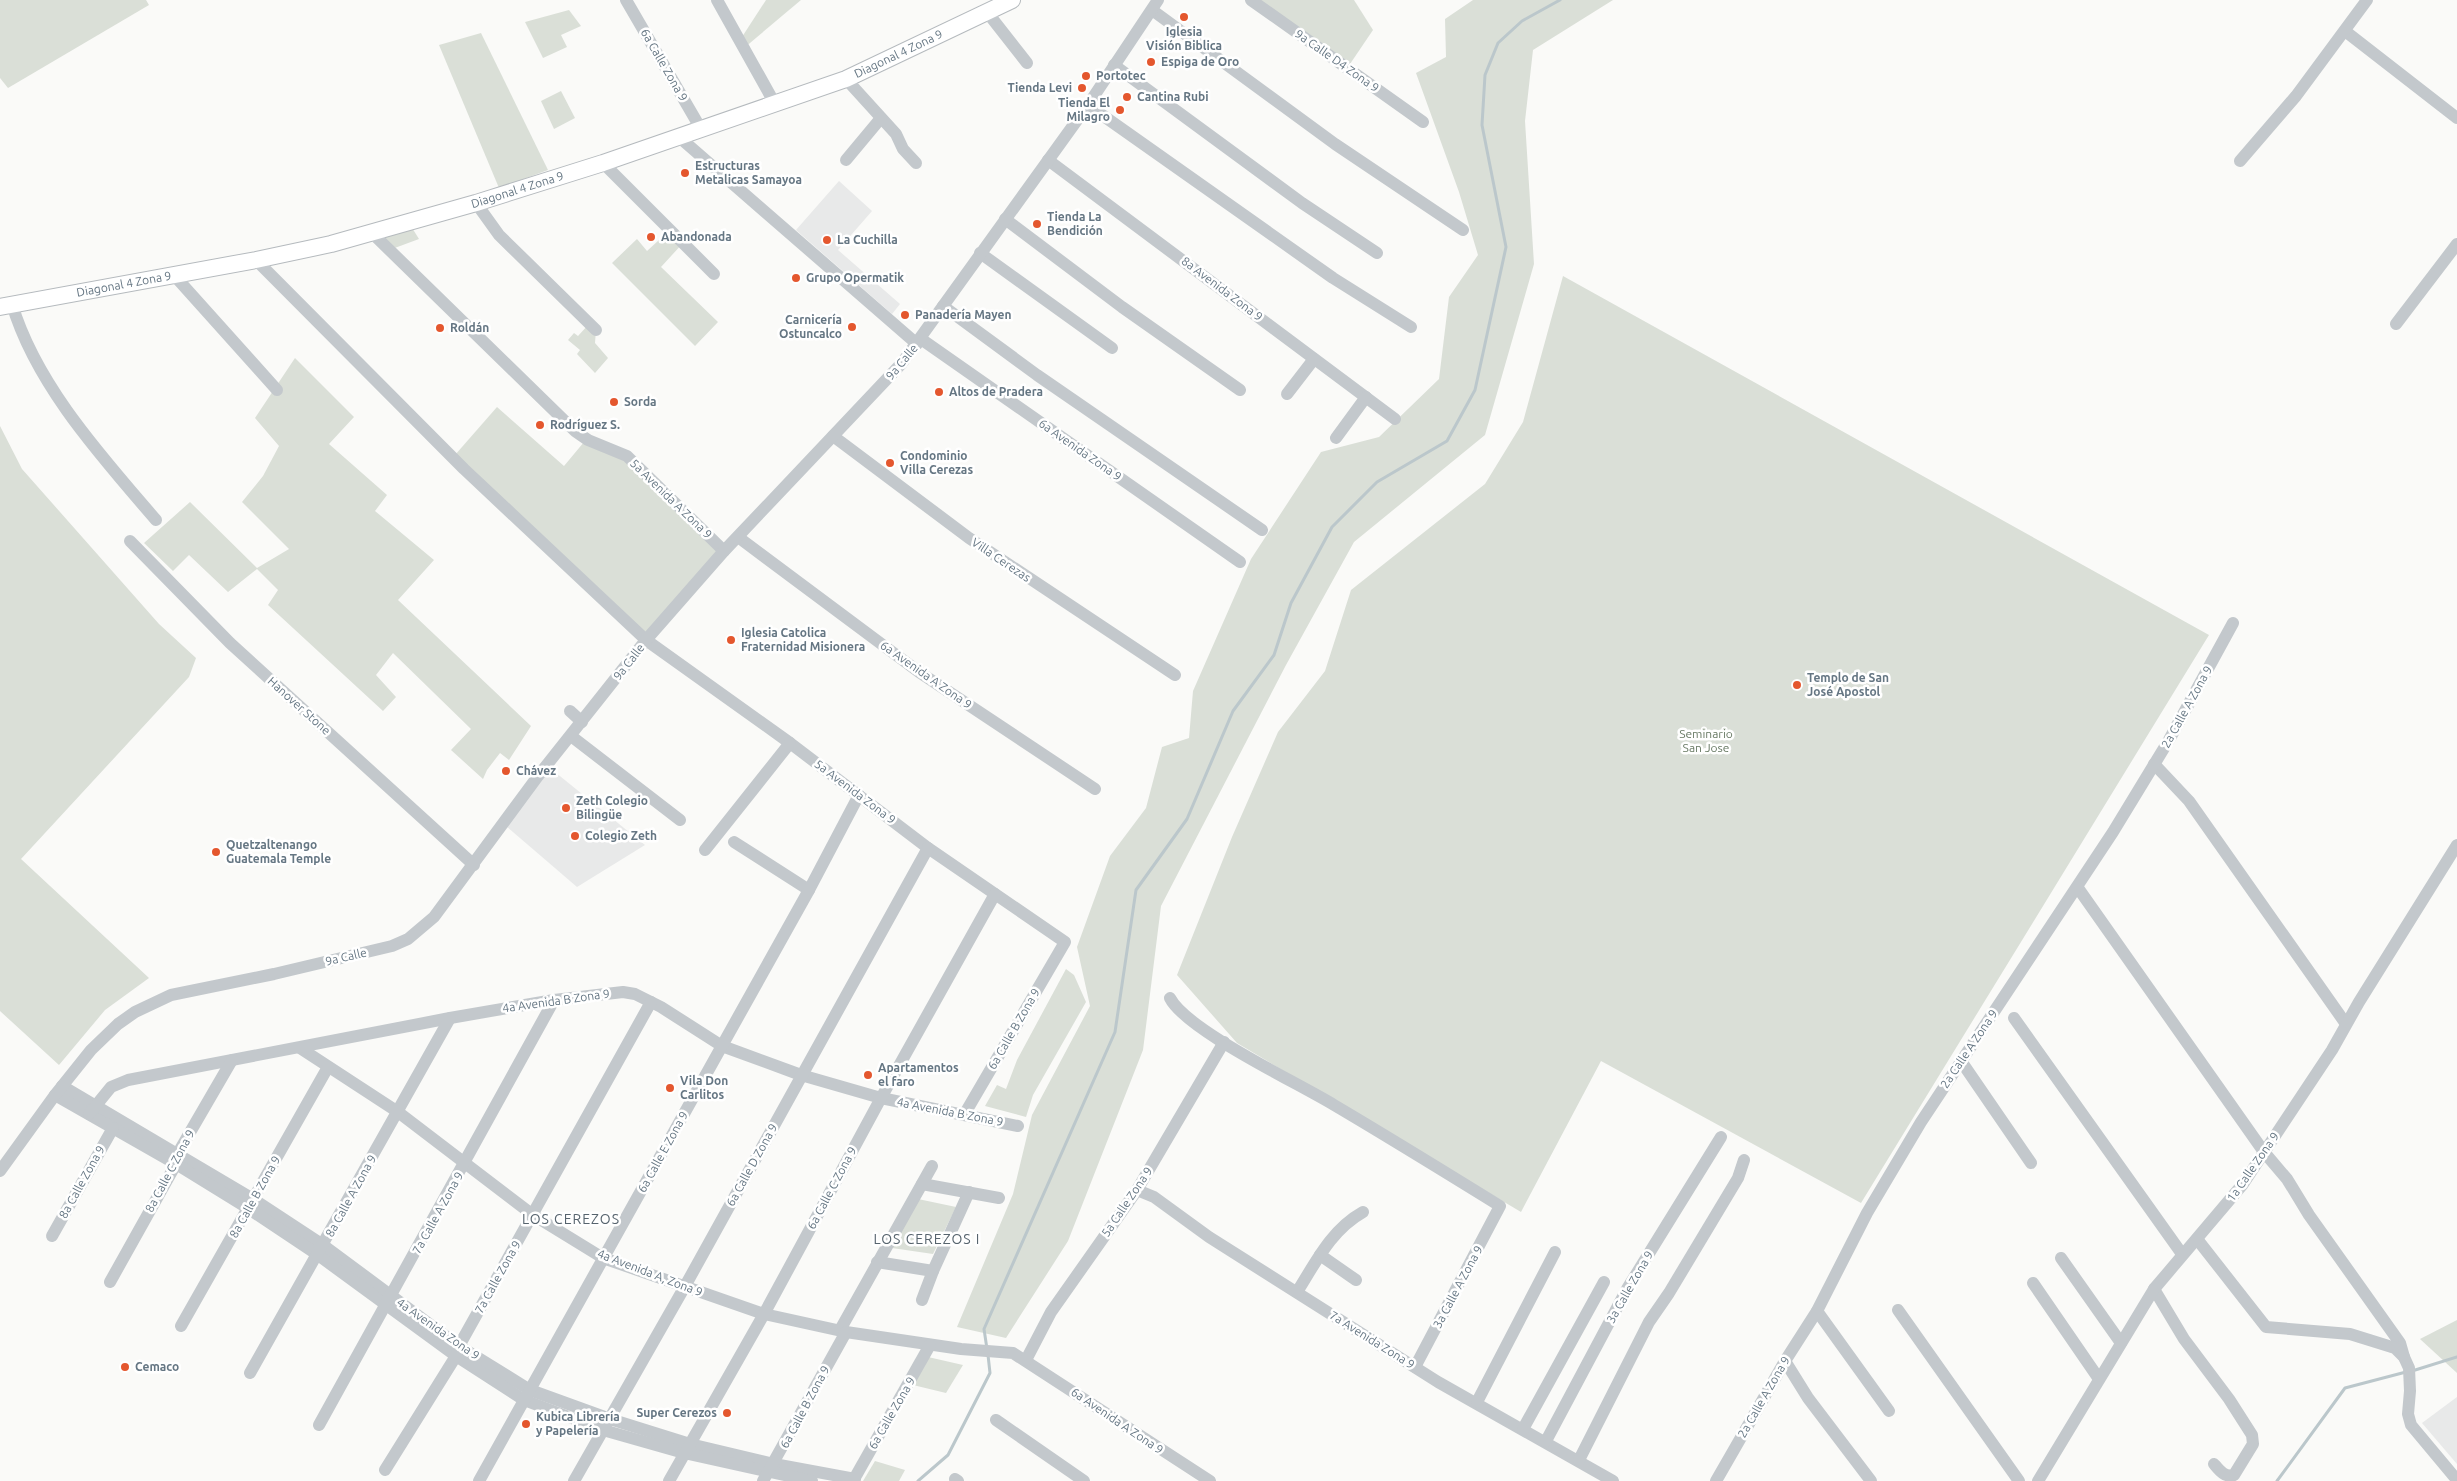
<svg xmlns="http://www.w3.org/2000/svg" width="2457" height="1481" viewBox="0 0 2457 1481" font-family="Ubuntu,sans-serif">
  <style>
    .built { fill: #e8e9e9 }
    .green { fill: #dadfd7 }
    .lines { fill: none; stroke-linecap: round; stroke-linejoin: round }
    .stream { stroke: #bbc7cb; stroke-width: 3 }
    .major-casing { stroke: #b5babe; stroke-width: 18 }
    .minor { stroke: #c3c8cc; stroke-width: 12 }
    .major { stroke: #fff; stroke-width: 16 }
    .poi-dot { fill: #e4572e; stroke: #fff; stroke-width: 2 }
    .labels { text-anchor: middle; stroke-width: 5; stroke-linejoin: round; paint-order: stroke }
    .poi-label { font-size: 12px; font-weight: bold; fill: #657683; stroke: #fff; text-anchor: start }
    .street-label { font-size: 12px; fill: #657683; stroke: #fff }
    .park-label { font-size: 12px; fill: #687a64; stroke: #fff }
    .neighbourhood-label { font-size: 14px; letter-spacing: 1px; fill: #57646e; stroke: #fff }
  </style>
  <rect width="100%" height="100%" fill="#fafaf8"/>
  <g class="built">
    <polygon points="839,181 872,211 838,250 900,304 892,314 796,230"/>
    <polygon points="550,768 645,845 577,887 506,826"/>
    <polygon points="2457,1397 2457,1464 2422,1423"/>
  </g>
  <g class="green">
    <polygon points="0,0 146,0 149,5 8,88 0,78"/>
    <polygon points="766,0 801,0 744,48 740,40"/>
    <polygon points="1260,0 1354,0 1373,30 1350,64"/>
    <polygon points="1473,0 1613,0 1533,50 1525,121 1534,264 1485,435 1354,542 1286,665 1161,906 1143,1050 1068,1241 1006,1338 957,1327 1013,1194 1032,1115 1090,1006 1077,947 1110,856 1146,808 1162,747 1189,738 1193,691 1251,559 1321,452 1379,437 1439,379 1449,297 1478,255 1459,192 1416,73 1446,57 1445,19"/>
    <polygon points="569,10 581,26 561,35 567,47 543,58 525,22"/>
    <polygon points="481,33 548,170 499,188 439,45"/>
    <polygon points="561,91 575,118 554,129 541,101"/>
    <polygon points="409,223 419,239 392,249 375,234"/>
    <polygon points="670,230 683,243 661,267 718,322 695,346 612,263 637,239 647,251"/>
    <polygon points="1563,276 2209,635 1861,1203 1601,1061 1521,1212 1237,1043 1177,975 1232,837 1278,732 1325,671 1351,590 1485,484 1523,422"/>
    <polygon points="589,324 596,330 595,343 608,358 595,373 577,354 580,350 568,340 574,333 578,336"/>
    <polygon points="295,358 354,417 329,444 387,495 375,511 434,560 398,600 531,726 509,760 500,753 487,770 483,779 451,750 471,729 393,653 376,675 396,697 383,711 268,605 278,590 257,569 228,592 189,555 173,571 144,543 190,502 257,568 289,549 242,502 263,476 279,446 255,418"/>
    <polygon points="497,407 564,466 584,442 623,456 718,550 646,634 455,455"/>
    <polygon points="0,426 22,469 159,624 196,658 189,677 21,859 149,978 105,1010 59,1065 0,1011"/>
    <polygon points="1066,969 1074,975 1086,1002 1033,1095 1026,1117 985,1106 997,1085 1006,1089 1017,1060"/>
    <polygon points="918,1199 956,1207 933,1254 892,1248"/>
    <polygon points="2457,1320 2457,1373 2420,1339"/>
    <polygon points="928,1357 963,1365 946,1393 913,1385"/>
    <polygon points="875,1461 905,1470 899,1481 863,1481"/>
  </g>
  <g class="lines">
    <g class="stream">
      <polyline points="987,1349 984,1329 1115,1032 1136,890 1187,819 1233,711 1274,655 1291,603 1332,527 1377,482 1447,441 1475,390 1506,247 1482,125 1485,75 1498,43 1522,21 1560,0"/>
      <polyline points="2412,1371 2457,1357"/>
      <polyline points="918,1481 948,1455 990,1373 988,1355"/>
      <polyline points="2277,1481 2345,1388 2406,1372"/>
    </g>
    <defs>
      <g id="major">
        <path id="s1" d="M0,307L256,260L331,244L476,203L603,163L846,79L1012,0"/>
      </g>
    </defs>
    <use href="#major" class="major-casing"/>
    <g class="minor">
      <polyline points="626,0 701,129"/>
      <polyline points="717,0 775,104"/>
      <polyline points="1251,0 1423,122"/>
      <polyline points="1152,10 1335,144 1463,230"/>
      <polyline points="987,12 1027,63"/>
      <polyline points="2345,31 2457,118"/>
      <polyline points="1114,65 1302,203 1377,253"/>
      <polyline points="846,79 896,134 903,149 916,163"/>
      <polyline points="1088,105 1333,278 1411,327"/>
      <polyline points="679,137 917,344"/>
      <polyline points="846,160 881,118"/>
      <polyline points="1048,160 1395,419"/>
      <polyline points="2240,161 2296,96 2367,0"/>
      <polyline points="603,163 714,274"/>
      <polyline points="476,203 499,235 596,330"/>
      <polyline points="1005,219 1122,307 1240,390"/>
      <polyline points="371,232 575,431 588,440 627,456 724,551"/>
      <polyline points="980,253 1112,348"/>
      <polyline points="256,260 464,469 646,640 790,743 928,848 1065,942 964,1115"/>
      <polyline points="173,274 277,390"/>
      <path d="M12,304C36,385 102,457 156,520"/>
      <polyline points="943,306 1037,375 1262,530"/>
      <polyline points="2396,324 2457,244"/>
      <polyline points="921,339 1240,562"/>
      <polyline points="1287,394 1314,359"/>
      <polyline points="833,436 969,538 1175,675"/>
      <polyline points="1336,438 1366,397"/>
      <polyline points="738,537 919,672 1095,789"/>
      <polyline points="130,541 230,643 474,865"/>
      <polyline points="570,711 582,722"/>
      <polyline points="571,736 680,820"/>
      <polyline points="2154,764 2189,801 2346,1024"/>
      <polyline points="734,842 809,890"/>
      <polyline points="705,850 790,743"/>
      <polyline points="2078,888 2264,1152 2287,1179 2309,1215 2400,1343 2404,1357"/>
      <path d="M1170,998C1186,1030 1298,1083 1334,1105C1390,1138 1445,1172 1500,1206L1415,1367"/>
      <polyline points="2014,1018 2182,1254"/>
      <polyline points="300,1048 398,1112 533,1215 603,1258 764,1314 846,1332 961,1349 1013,1353 1210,1481"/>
      <polyline points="1961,1061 2031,1163"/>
      <polyline points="62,1086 253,1199 323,1245 459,1346 530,1390 610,1419 690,1444 774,1464 855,1479"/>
      <polyline points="55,1095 176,1164 249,1209 318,1255 456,1356 524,1400 603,1430 684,1453 812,1481"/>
      <polyline points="89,1114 111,1087 128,1080 450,1018 554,1000 623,992 635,994 661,1007 722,1046 801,1075 881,1098 1018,1126"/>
      <polyline points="0,1171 55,1095 91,1050 118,1024 135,1012 171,995 274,974 392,946 408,939 434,917 538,776 646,640 724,551 902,363 1088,105 1158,0"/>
      <polyline points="922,1184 999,1198"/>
      <polyline points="1137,1190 1154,1197 1209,1237 1438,1382 1613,1481"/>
      <polyline points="52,1236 113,1128"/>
      <polyline points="2197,1239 2266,1327 2350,1334 2395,1348 2404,1357 2409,1368 2410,1391 2408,1414 2411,1425 2457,1480"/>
      <polyline points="1320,1255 1356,1280"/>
      <polyline points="2061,1258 2121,1343"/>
      <polyline points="877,1262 933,1271"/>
      <polyline points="110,1282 176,1164 178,1153 232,1060"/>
      <polyline points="2033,1283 2099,1379"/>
      <path d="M2154,1289L2184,1339L2229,1399L2252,1435L2253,1444L2234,1475C2225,1478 2219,1470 2214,1464"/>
      <path d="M1297,1292C1316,1262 1331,1230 1363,1212"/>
      <polyline points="922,1300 933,1271 969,1192"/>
      <polyline points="1898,1310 2019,1481"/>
      <polyline points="1817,1311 1889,1411"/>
      <polyline points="181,1326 328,1067"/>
      <polyline points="840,1330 932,1166"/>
      <polyline points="1026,1360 1051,1312 1137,1190 1224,1042"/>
      <polyline points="1785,1361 1808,1398 1871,1481"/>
      <polyline points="250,1373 450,1018"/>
      <polyline points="1477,1402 1555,1252"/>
      <polyline points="996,1420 1084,1481"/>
      <polyline points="319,1425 554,1000"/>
      <polyline points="1523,1429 1604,1282"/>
      <polyline points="1546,1441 1627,1289 1721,1137"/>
      <polyline points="1579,1460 1649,1322 1669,1293 1738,1178 1744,1160"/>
      <polyline points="385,1470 456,1356 459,1346 651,1002"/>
      <polyline points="955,1479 958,1481"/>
      <polyline points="479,1481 809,890 859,795"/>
      <polyline points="574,1481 684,1288 928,848"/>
      <polyline points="669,1481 764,1314 881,1098 995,894"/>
      <polyline points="763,1481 846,1332"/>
      <polyline points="853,1481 930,1345"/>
      <polyline points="1716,1481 1785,1361 1817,1311 1867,1213 1921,1122 2113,832 2169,740 2233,623"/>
      <polyline points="2038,1481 2154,1289 2243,1184 2332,1050 2359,1002 2457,845"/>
    </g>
    <use href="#major" class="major"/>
  </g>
  <g class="poi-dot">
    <circle cx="1184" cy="17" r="5"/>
    <circle cx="1151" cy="62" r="5"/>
    <circle cx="1086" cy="76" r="5"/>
    <circle cx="1082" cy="88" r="5"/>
    <circle cx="1127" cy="97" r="5"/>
    <circle cx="1120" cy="110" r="5"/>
    <circle cx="685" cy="173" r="5"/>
    <circle cx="1037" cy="224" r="5"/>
    <circle cx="651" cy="237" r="5"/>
    <circle cx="827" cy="240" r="5"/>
    <circle cx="796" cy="278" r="5"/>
    <circle cx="905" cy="315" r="5"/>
    <circle cx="852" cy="327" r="5"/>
    <circle cx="440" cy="328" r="5"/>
    <circle cx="939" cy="392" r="5"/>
    <circle cx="614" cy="402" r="5"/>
    <circle cx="540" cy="425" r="5"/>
    <circle cx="890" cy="463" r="5"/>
    <circle cx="731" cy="640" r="5"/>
    <circle cx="1797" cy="685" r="5"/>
    <circle cx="506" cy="771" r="5"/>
    <circle cx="566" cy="808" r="5"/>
    <circle cx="575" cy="836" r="5"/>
    <circle cx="216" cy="852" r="5"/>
    <circle cx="868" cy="1075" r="5"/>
    <circle cx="670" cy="1088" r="5"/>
    <circle cx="125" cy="1367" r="5"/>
    <circle cx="727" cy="1413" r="5"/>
    <circle cx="526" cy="1424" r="5"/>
  </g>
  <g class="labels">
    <g class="poi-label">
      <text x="1184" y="36" text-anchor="middle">Iglesia<tspan x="1184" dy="14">Visión Biblica</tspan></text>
      <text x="1161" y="66">Espiga de Oro</text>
      <text x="1096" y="80">Portotec</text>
      <text x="1072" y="92" text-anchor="end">Tienda Levi</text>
      <text x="1137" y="101">Cantina Rubi</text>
      <text x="1110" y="107" text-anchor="end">Tienda El<tspan x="1110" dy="14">Milagro</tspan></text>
      <text x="695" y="170">Estructuras<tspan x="695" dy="14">Metalicas Samayoa</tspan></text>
      <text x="1047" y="221">Tienda La<tspan x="1047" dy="14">Bendición</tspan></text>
      <text x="661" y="241">Abandonada</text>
      <text x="837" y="244">La Cuchilla</text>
      <text x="806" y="282">Grupo Opermatik</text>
      <text x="915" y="319">Panadería Mayen</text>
      <text x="842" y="324" text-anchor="end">Carnicería<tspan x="842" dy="14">Ostuncalco</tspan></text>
      <text x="450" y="332">Roldán</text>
      <text x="949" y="396">Altos de Pradera</text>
      <text x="624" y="406">Sorda</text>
      <text x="550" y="429">Rodríguez S.</text>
      <text x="900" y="460">Condominio<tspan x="900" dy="14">Villa Cerezas</tspan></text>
      <text x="741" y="637">Iglesia Catolica<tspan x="741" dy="14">Fraternidad Misionera</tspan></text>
      <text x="1807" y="682">Templo de San<tspan x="1807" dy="14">José Apostol</tspan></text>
      <text x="516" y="775">Chávez</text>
      <text x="576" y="805">Zeth Colegio<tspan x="576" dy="14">Bilingüe</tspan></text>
      <text x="585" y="840">Colegio Zeth</text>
      <text x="226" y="849">Quetzaltenango<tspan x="226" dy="14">Guatemala Temple</tspan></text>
      <text x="878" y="1072">Apartamentos<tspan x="878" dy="14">el faro</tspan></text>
      <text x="680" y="1085">Vila Don<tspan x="680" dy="14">Carlitos</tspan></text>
      <text x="135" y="1371">Cemaco</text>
      <text x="717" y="1417" text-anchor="end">Super Cerezos</text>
      <text x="536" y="1421">Kubica Librería<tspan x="536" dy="14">y Papelería</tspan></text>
    </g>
    <g class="street-label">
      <text dy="4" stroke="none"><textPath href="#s1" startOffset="936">Diagonal 4 Zona 9</textPath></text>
      <text transform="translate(1337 61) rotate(35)" y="4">9a Calle D4 Zona 9</text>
      <text transform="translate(664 65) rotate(60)" y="4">6a Calle Zona 9</text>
      <text dy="4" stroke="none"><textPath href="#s1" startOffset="531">Diagonal 4 Zona 9</textPath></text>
      <text dy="4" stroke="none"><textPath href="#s1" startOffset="126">Diagonal 4 Zona 9</textPath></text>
      <text transform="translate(1222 289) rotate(37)" y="4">8a Avenida Zona 9</text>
      <text transform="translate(902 362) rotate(-50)" y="4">9a Calle</text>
      <text transform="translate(1080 450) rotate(35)" y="4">6a Avenida Zona 9</text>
      <text transform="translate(671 499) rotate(44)" y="4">5a Avenida A Zona 9</text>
      <text transform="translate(1001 560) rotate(34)" y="4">Villa Cerezas</text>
      <text transform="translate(629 662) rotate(-52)" y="4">9a Calle</text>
      <text transform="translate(926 675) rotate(35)" y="4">6a Avenida A Zona 9</text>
      <text transform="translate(299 706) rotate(42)" y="4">Hanover Stone</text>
      <text transform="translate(2187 707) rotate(-61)" y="4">2a Calle A Zona 9</text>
      <text transform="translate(855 792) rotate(37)" y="4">5a Avenida Zona 9</text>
      <text transform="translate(346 957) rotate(-13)" y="4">9a Calle</text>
      <text transform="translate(556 1001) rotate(-8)" y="4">4a Avenida B Zona 9</text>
      <text transform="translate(1014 1029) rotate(-60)" y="4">6a Calle B Zona 9</text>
      <text transform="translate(1969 1049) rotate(-56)" y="4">2a Calle A Zona 9</text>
      <text transform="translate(950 1112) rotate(11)" y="4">4a Avenida B Zona 9</text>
      <text transform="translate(663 1152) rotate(-61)" y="4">6a Calle E Zona 9</text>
      <text transform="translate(752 1165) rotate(-61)" y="4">6a Calle D Zona 9</text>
      <text transform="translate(2253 1167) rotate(-55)" y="4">1a Calle Zona 9</text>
      <text transform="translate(170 1171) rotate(-62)" y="4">8a Calle C Zona 9</text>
      <text transform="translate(82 1182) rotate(-61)" y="4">8a Calle Zona 9</text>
      <text transform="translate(832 1188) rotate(-62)" y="4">6a Calle C Zona 9</text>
      <text transform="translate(351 1196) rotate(-61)" y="4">8a Calle A Zona 9</text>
      <text transform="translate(255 1197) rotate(-61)" y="4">8a Calle B Zona 9</text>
      <text transform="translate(1127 1202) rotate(-56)" y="4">5a Calle Zona 9</text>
      <text transform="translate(438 1213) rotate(-61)" y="4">7a Calle A Zona 9</text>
      <text transform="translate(650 1273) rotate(21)" y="4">4a Avenida A, Zona 9</text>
      <text transform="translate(498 1277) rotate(-61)" y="4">7a Calle Zona 9</text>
      <text transform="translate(1458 1287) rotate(-62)" y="4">3a Calle A Zona 9</text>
      <text transform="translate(1630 1287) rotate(-60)" y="4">3a Calle Zona 9</text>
      <text transform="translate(438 1329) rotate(35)" y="4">4a Avenida Zona 9</text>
      <text transform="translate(1372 1340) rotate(32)" y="4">7a Avenida Zona 9</text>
      <text transform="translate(1764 1397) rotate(-60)" y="4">2a Calle A Zona 9</text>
      <text transform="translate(805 1407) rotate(-62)" y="4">6a Calle B Zona 9</text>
      <text transform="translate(892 1413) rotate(-60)" y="4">6a Calle Zona 9</text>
      <text transform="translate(1117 1421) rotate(34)" y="4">6a Avenida A Zona 9</text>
    </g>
    <g class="park-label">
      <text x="1706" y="738">Seminario<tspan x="1706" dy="14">San Jose</tspan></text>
    </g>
    <g class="neighbourhood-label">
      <text x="571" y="1224">LOS CEREZOS</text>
      <text x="927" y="1244">LOS CEREZOS I</text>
    </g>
  </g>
</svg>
